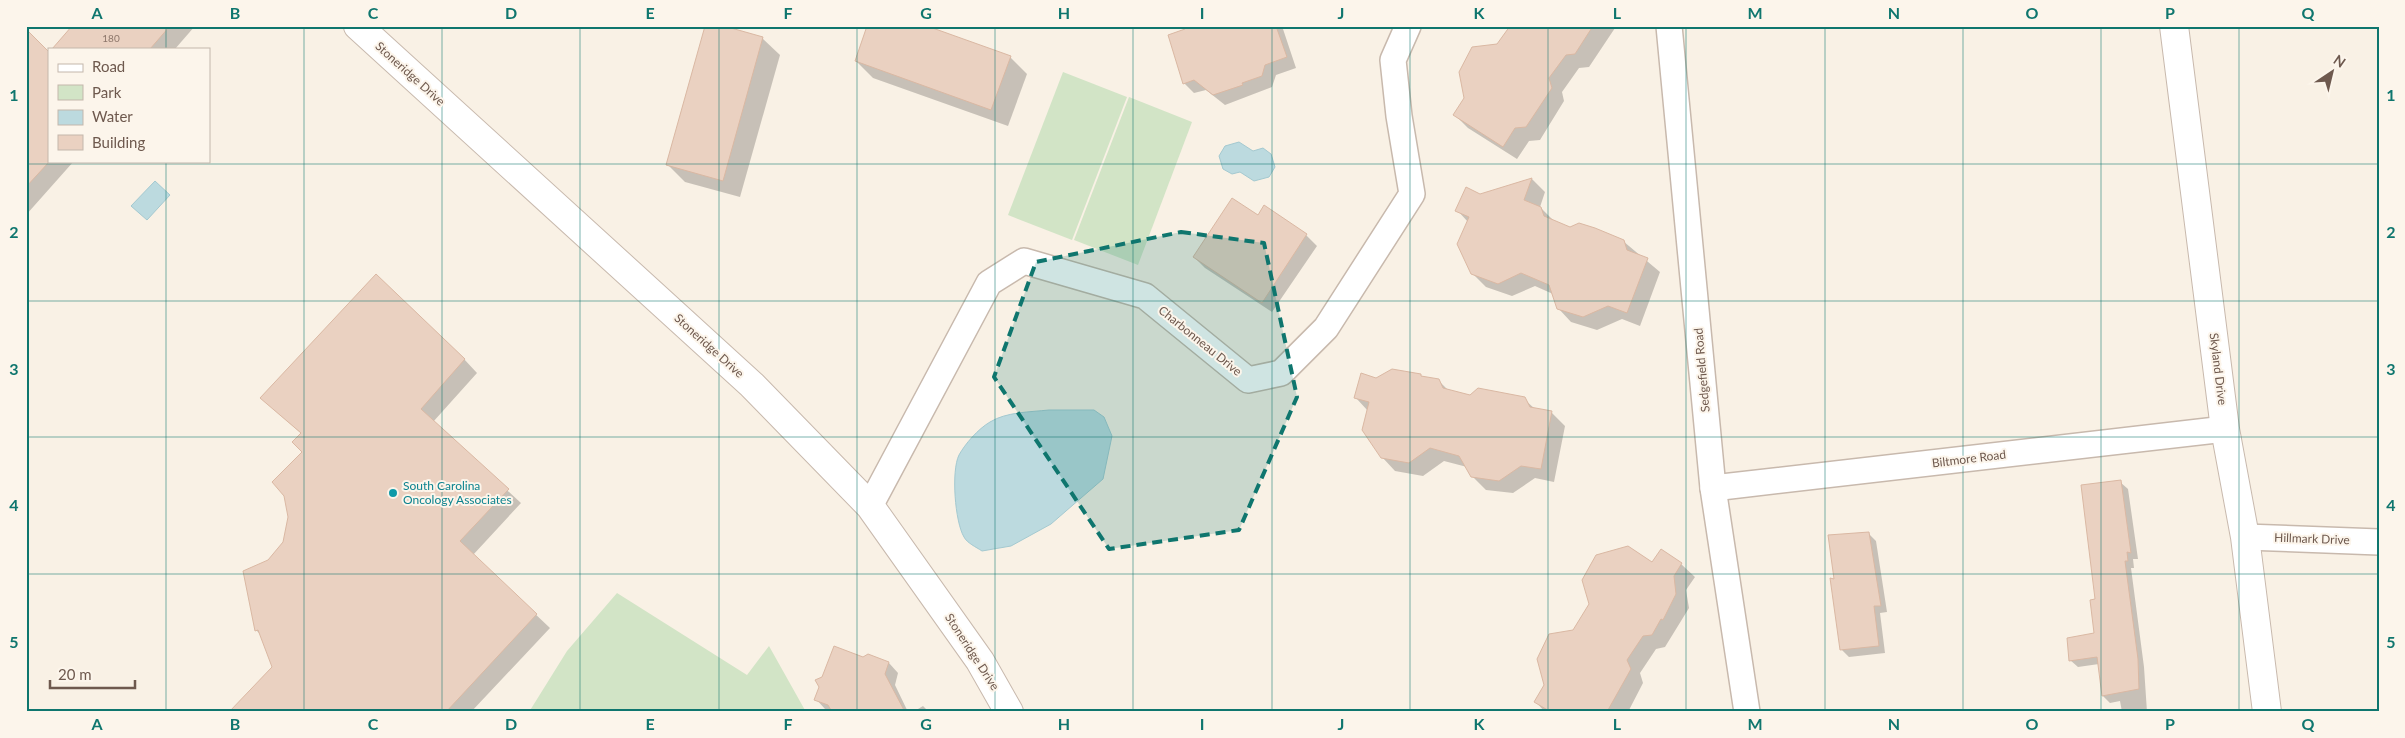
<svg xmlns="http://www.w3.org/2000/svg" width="2405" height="738" viewBox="0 0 2405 738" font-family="Lato,sans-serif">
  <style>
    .green { fill: #d2e4c6 }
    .water { fill: #bcdadf; stroke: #a4c9d0 }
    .shadow { fill: #0003 }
    .building { fill: #ead1c1; stroke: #dab8a3 }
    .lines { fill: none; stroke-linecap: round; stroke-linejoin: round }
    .minor-casing { stroke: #c8b9ad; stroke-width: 28 }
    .tertiary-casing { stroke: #c8b9ad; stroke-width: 30 }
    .minor { stroke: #fff; stroke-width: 25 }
    .tertiary { stroke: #fff; stroke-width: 28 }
    .marked { fill: #0f766e; fill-opacity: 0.2; stroke: #0f766e; stroke-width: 4; stroke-dasharray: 10 6; stroke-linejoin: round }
    .grid { fill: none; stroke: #0f766e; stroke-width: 1; stroke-opacity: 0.55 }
    .culture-dot { fill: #0f9aa8; stroke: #fcf5eb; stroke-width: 2 }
    .labels { text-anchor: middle; stroke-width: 4; stroke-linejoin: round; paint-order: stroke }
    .number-label { font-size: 10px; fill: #8d776b }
    .street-label { font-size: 12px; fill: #6e594e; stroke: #fcf5eb }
    .culture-label { font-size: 12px; fill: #0d838f; stroke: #fcf5eb; text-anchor: start }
    .neatline { fill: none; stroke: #0f766e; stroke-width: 2 }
    .grid-label { font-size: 16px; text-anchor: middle; font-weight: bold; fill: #0f766e }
  </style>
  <rect width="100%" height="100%" fill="#f9f1e5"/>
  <g class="green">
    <polygon points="1063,72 1127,97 1072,240 1008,215"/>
    <polygon points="1129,97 1192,122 1138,265 1074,240"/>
    <polygon points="617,593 747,675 769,646 806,712 529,712 567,651"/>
  </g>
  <g class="water">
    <polygon points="1239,142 1253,151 1263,148 1271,154 1275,167 1269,177 1254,181 1240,172 1232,174 1223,169 1219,156 1225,146"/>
    <polygon points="155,181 170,195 147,220 131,206"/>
    <path d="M1049,410H1094L1104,417L1112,436L1103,479L1051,524L1011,546L982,551C976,547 967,543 964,537C955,522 951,471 959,455C965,444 978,429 990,422C1006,412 1030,412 1049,410Z"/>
  </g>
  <g class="shadow">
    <polygon points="74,26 195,26 175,49 54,49"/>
    <polygon points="1188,26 1282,26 1296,68 1276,75 1272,87 1225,105 1206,90 1194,93 1184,83"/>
    <polygon points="1512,26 1615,26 1615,28 1589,67 1579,68 1562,92 1564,101 1540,140 1529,141 1517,159 1468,128 1455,115"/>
    <polygon points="762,38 780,55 740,197 685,182 668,165"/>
    <polygon points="1010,57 1027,74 1008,126 873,78 856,61"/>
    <polygon points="26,81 49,161 74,161 26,215"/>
    <polygon points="1532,179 1545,192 1540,207 1554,221 1570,229 1623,241 1660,272 1640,326 1622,319 1597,330 1571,322 1558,308 1553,294 1535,286 1512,296 1486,287 1472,273 1468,222 1457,210 1480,195"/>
    <polygon points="1264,207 1306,235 1317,246 1272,312 1205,268 1194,257 1258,217"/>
    <polygon points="464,359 477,373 433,422 521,503 473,555 550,628 471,712 231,712 274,667 261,635 256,630 268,561 284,543 304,452 302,434 261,398"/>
    <polygon points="1420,375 1424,378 1438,380 1448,390 1471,396 1524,399 1535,409 1552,413 1565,426 1554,482 1535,478 1513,493 1486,490 1472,476 1467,467 1444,461 1423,476 1395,471 1382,457 1368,411 1356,398 1376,379"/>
    <polygon points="2120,482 2128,489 2138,559 2133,559 2134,568 2131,568 2144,667 2147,712 2122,712 2120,701 2110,703 2103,696 2099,664 2078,667 2070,660 2095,634 2097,600"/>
    <polygon points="1869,534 1876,541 1887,612 1880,613 1885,653 1849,657 1842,650 1836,580"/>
    <polygon points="1653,563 1681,564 1695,577 1686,590 1689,608 1665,647 1656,649 1640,673 1643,683 1628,712 1545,712 1536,702 1574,631"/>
    <polygon points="863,659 889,663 898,673 895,685 908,712 833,712 825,709 816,699"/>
    <polygon points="923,706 929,712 913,712"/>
    <polygon points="1903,710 1905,712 1884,712"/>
  </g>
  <g class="building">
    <polygon points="72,26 170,26 150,49 52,49"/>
    <polygon points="705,26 724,26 763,37 723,181 666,165"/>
    <polygon points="867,26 927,26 1011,56 991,110 855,61"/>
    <polygon points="1187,26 1276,26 1287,57 1265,65 1262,76 1242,83 1243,85 1213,95 1194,80 1183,84 1168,35 1185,29"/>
    <polygon points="1510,26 1593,26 1575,54 1566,55 1549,78 1552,88 1526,127 1515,128 1503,147 1453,115 1464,98 1459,72 1472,47 1497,44"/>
    <polygon points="26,29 49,52 49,162 26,187"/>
    <polygon points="1532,178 1524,200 1541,207 1544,216 1570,227 1579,223 1595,228 1624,240 1627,250 1648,258 1627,313 1608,306 1583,317 1557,309 1549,285 1521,273 1498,284 1471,274 1457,244 1469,217 1455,211 1466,187 1480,194"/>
    <polygon points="1232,198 1258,215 1264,205 1307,234 1262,303 1193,257"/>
    <polygon points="376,274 465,359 421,409 509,489 460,541 537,614 446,712 229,712 272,667 258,630 255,631 243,571 268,560 283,542 288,517 284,496 272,482 302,452 292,442 301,433 260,398"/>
    <polygon points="1392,369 1421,374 1421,376 1439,379 1443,388 1470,395 1478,388 1525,397 1530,407 1552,411 1541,469 1521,466 1499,481 1471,477 1459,456 1430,448 1409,463 1381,458 1362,430 1369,402 1354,398 1361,373 1376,378"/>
    <polygon points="2121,480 2131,553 2127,552 2128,561 2125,561 2138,659 2139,689 2102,696 2097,657 2069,661 2067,638 2094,633 2090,600 2095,599 2081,485"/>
    <polygon points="1869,532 1881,606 1874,606 1879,646 1840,650 1830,578 1834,579 1828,535"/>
    <polygon points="1628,546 1652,562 1661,549 1682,563 1674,576 1676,594 1663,620 1661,619 1652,635 1643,636 1627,660 1631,669 1608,710 1551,712 1534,702 1544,685 1537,659 1549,634 1573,630 1589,604 1582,580 1596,555"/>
    <polygon points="834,646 863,657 868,654 889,662 885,674 905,712 832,712 828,705 814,700 819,687 815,680 822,677"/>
  </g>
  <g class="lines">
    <defs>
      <g id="minor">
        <polyline points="1669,26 1713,488 1747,712"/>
        <polyline points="1713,488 2225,429"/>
        <polyline points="870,506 989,283 1024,261 1145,296 1248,380 1281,373 1326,328 1412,194 1399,116 1393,60 1408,26"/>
        <polyline points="2245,537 2379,542"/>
      </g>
      <g id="tertiary">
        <polyline points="358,26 752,385 870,506 980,661 1009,712"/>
        <polyline points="2174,26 2225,429 2245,537 2267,712"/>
      </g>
    </defs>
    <use href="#minor" class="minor-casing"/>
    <use href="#tertiary" class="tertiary-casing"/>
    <use href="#minor" class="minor"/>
    <use href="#tertiary" class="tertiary"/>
  </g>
  <path class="marked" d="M1181,232L1264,243L1297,397L1239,530L1109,549L994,377L1036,262Z"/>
  <path class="grid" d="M166,26V49M304,26V712M442,26V712M580,26V712M719,26V712M857,26V712M995,26V712M1133,26V712M1272,26V712M1410,26V712M1548,26V712M1686,26V712M1825,26V712M1963,26V712M2101,26V712M2239,26V712M166,161V712M26,164H2379M26,301H2379M26,437H2379M26,574H2379"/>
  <circle class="culture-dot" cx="393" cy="493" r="5"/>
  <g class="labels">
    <g class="number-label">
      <text x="111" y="42">180</text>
    </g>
    <g class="street-label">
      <text transform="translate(410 74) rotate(42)" y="4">Stoneridge Drive</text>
      <text transform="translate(1200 341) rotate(39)" y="4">Charbonneau Drive</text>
      <text transform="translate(709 346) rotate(42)" y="4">Stoneridge Drive</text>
      <text transform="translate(2218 369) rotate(83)" y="4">Skyland Drive</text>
      <text transform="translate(1702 370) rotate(-95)" y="4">Sedgefield Road</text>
      <text transform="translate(1969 459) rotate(-7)" y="4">Biltmore Road</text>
      <text transform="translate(2312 539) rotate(2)" y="4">Hillmark Drive</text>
      <text transform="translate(972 652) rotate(57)" y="4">Stoneridge Drive</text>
    </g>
    <g class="culture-label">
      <text x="403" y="490">South Carolina<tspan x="403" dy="14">Oncology Associates</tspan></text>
    </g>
  </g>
  <rect width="2405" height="738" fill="none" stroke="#fcf5eb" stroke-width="55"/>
  <rect x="48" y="48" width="162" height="115" fill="#fcf5eb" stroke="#c3b7ac"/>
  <rect x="58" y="64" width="25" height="8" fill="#ffffff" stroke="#c3b7ac"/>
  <text x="92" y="72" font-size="15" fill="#6e594e">Road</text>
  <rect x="58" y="85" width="25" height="15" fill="#d2e4c6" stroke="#c3b7ac"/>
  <text x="92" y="98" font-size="15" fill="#6e594e">Park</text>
  <rect x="58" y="110" width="25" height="15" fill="#bcdadf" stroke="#c3b7ac"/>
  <text x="92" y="122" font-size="15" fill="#6e594e">Water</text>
  <rect x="58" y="135" width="25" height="15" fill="#ead1c1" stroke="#c3b7ac"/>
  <text x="92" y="148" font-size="15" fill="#6e594e">Building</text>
  <g transform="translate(2332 72) rotate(35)" stroke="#fcf5eb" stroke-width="4" paint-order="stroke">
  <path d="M0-4L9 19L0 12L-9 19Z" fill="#6e594e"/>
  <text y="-8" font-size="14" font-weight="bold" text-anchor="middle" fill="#6e594e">N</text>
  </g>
  <path d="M50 680v8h85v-8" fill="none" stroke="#6e594e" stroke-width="2.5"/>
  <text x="58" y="680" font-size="15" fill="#6e594e" stroke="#fcf5eb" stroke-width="4" paint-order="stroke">20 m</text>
  <rect x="28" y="28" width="2350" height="682" class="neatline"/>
  <g class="grid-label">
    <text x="97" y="19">A</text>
    <text x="235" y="19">B</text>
    <text x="373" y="19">C</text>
    <text x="511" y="19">D</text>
    <text x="650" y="19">E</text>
    <text x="788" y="19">F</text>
    <text x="926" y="19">G</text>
    <text x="1064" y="19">H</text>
    <text x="1202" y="19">I</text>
    <text x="1341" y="19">J</text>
    <text x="1479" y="19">K</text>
    <text x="1617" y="19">L</text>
    <text x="1755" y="19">M</text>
    <text x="1894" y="19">N</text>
    <text x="2032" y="19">O</text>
    <text x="2170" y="19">P</text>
    <text x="2308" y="19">Q</text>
    <text x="14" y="101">1</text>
    <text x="2391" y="101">1</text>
    <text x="14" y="238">2</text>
    <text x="2391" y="238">2</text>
    <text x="14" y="375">3</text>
    <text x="2391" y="375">3</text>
    <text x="14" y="511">4</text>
    <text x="2391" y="511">4</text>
    <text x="14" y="648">5</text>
    <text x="2391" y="648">5</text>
    <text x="97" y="730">A</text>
    <text x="235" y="730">B</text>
    <text x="373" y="730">C</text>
    <text x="511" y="730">D</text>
    <text x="650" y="730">E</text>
    <text x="788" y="730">F</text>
    <text x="926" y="730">G</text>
    <text x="1064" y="730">H</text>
    <text x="1202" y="730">I</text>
    <text x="1341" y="730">J</text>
    <text x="1479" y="730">K</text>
    <text x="1617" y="730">L</text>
    <text x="1755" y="730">M</text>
    <text x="1894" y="730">N</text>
    <text x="2032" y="730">O</text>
    <text x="2170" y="730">P</text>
    <text x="2308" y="730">Q</text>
  </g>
</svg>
